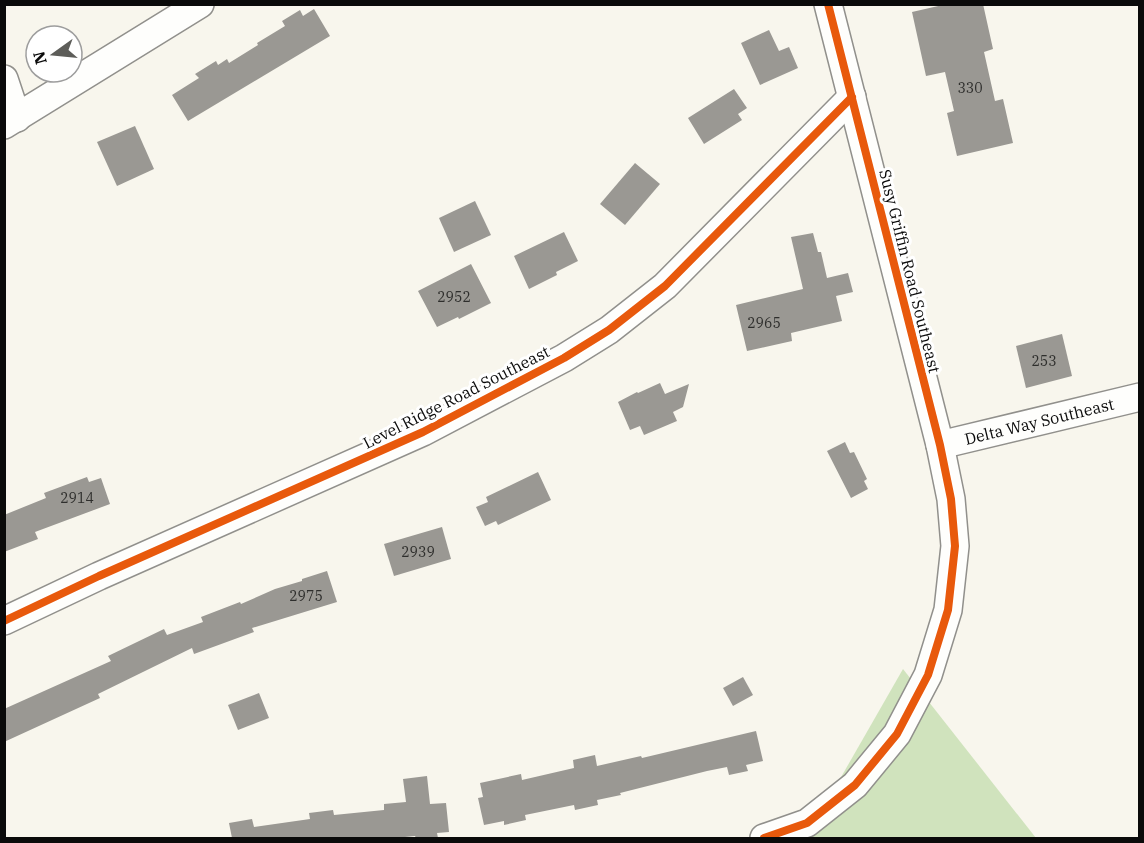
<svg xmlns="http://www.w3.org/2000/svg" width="1144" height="843" viewBox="0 0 1144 843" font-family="'IBM Plex Serif',serif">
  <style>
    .forest { fill: #d0e3bd }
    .building { fill: #9a9893 }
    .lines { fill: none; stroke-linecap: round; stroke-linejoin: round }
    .minor-casing { stroke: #91908c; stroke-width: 30 }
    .minor { stroke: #fefefc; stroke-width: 27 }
    .cycleway-casing { stroke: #fff; stroke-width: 11 }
    .cycleway { stroke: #e8590c; stroke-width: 8 }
    .labels { text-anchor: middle; stroke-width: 6; stroke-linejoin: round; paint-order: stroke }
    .number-label { font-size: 14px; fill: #2e2e2c }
    .street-label { font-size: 16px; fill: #0a0a0a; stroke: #fff }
  </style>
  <rect width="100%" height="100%" fill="#f8f6ed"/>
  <polygon class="forest" points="903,669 1036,838 808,838 809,833"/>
  <g class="building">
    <polygon points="947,4 983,4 993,49 984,52 995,101 1003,99 1013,143 957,156 947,113 954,111 945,72 926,76 912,12"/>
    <polygon points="314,9 330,36 188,121 172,95 199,78 195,74 216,61 218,65 227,59 229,63 258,45 257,43 285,26 282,21 300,10 303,16"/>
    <polygon points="769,30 779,51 789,47 798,68 760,85 741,43"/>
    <polygon points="734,89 747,108 738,114 742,120 704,144 688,118"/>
    <polygon points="135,126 154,169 117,186 97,142"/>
    <polygon points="635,163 660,184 625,225 600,204"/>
    <polygon points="475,201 491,235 454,252 439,218"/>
    <polygon points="564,232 578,261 556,272 557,275 529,289 514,256"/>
    <polygon points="813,233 818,252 821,252 827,278 848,273 853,292 836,296 842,321 791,333 792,341 747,351 736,305 803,289 791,237"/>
    <polygon points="471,264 491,303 459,319 458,317 437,327 418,291"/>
    <polygon points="1062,334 1072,376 1026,388 1016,346"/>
    <polygon points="660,383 665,394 689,384 683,407 673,412 677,421 644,435 640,426 630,430 618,402 637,392 638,393"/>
    <polygon points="845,442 850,453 854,452 867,479 864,481 868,489 851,498 827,451"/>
    <polygon points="538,472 551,500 498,525 496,521 485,526 476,507 488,502 486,497"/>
    <polygon points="87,477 89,482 101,478 110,504 35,532 38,539 4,552 4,515 46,498 44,493"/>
    <polygon points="442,527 451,559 394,576 384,544"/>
    <polygon points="327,571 337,602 252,628 254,632 194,654 192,648 98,694 100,698 4,742 4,709 111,661 108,656 164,629 167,635 203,622 201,617 240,602 241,604 275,589 302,581 302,579"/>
    <polygon points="743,677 753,695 733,706 723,688"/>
    <polygon points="259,693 269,718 238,730 228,705"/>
    <polygon points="756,731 763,761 746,765 748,771 729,775 727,767 707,771 620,793 621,795 597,800 598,805 575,810 574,805 525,815 526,820 504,825 504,821 484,825 478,798 483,797 480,783 521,774 522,780 574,768 573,760 595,755 597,766 641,756 642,758"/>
    <polygon points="427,776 430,804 446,803 449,832 437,833 438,838 416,838 415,836 395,838 232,838 229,823 252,819 254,827 310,819 309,813 333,810 334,815 384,810 384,804 406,802 403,779"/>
  </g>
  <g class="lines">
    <defs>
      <g id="minor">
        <polyline points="4,79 17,118"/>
        <polyline points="4,125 200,4"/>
        <path id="s1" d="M940,445L1140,397"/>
        <polyline points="4,621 99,576 423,432 564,358 609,330 665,286 852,97"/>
        <polyline points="764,838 807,823 855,785 897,734 928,675 948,610 955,546 951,499 940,445 828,4"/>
      </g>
    </defs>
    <use href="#minor" class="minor-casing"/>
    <use href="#minor" class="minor"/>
    <defs>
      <g id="cycleway">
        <polyline points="4,621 99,576 423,432 564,358 609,330 665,286 852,97"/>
        <polyline points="764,838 807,823 855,785 897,734 928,675 948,610 955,546 951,499 940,445 828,4"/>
      </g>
    </defs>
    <use href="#cycleway" class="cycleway-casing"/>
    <use href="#cycleway" class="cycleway"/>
  </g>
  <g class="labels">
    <g class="number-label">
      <text x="970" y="93">330</text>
      <text x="454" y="302">2952</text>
      <text x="764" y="328">2965</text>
      <text x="1044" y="366">253</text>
      <text x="77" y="503">2914</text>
      <text x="418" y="557">2939</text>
      <text x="306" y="601">2975</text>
    </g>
    <g class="street-label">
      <text transform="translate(910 271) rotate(76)" y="6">Susy Griffin Road Southeast</text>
      <text transform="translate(456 397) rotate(-27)" y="6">Level Ridge Road Southeast</text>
      <text dy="6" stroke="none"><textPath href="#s1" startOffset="102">Delta Way Southeast</textPath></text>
    </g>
  </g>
  <rect width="1144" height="843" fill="none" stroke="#0a0a0a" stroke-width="12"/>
  <g transform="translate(54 54) rotate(255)"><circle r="28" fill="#ffffff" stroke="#9d9d9d" stroke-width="1.5"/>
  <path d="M0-4.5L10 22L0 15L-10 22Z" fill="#5d5d59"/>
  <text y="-9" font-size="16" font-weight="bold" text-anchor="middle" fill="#0a0a0a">N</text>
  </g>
</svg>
